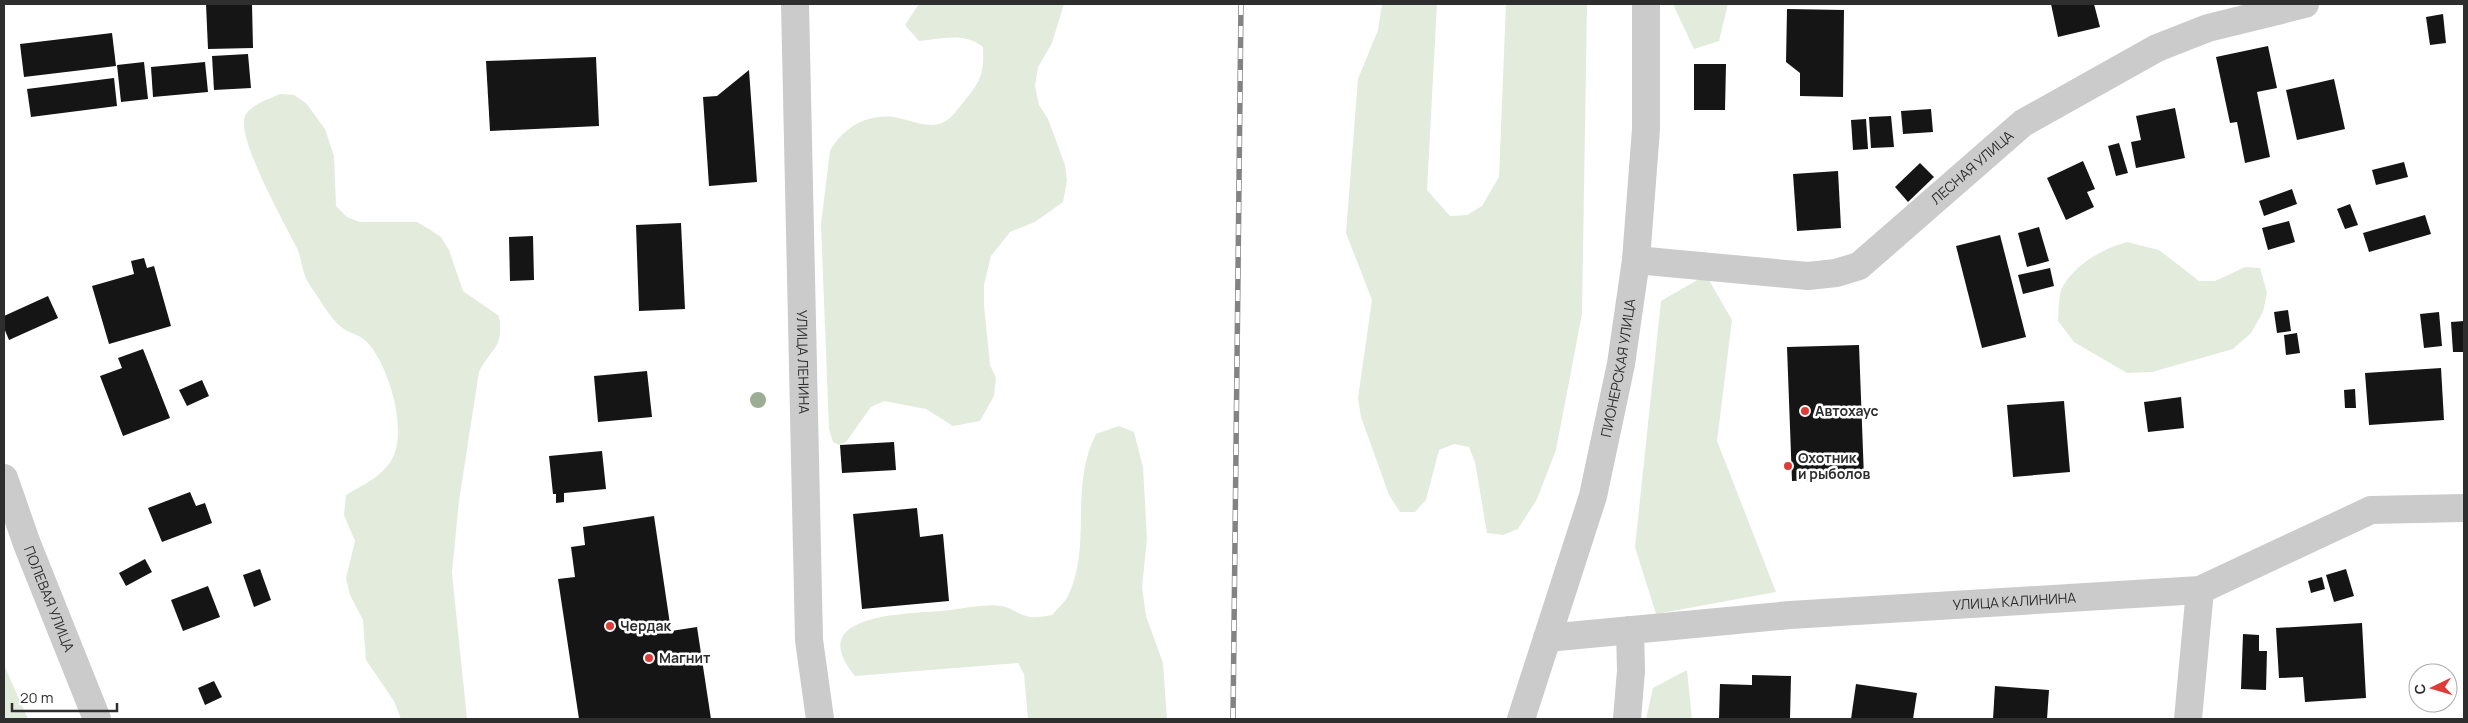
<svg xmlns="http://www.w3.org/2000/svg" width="2468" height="723" viewBox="0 0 2468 723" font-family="Manrope,sans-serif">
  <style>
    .green { fill: #e3ebdd }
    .building { fill: #151515 }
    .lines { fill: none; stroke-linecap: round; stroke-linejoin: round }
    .minor { stroke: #cbcbcb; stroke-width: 28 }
    .rail-casing { stroke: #838383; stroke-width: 5.5 }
    .rail { stroke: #fff; stroke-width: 4; stroke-dasharray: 11; stroke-linecap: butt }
    .tree { fill: #9dac95 }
    .poi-dot { fill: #dd3c38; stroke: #fff; stroke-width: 2 }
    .labels { text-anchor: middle; stroke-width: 5; stroke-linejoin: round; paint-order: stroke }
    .street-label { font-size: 14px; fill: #2e2e2e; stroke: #fff }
    .poi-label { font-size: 14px; font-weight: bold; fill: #2e2e2e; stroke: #fff; text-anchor: start }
  </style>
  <rect width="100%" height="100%" fill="#fff"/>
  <g class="green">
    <path d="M919,4H1064L1052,43L1038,67L1035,86L1039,105L1048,119L1065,165L1067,181L1063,202L1035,222L1010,232L991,256L984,285V305L990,365L996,378L994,396L980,421L953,426L926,409L884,401L871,407L846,442L839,445L833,442L829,429L821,224L830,151C843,128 866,114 893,117C909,119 926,129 942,123C952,119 959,107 966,99C982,79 984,72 983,47C964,32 942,39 919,41L905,25Z"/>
    <polygon points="1382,4 1437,4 1427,190 1450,216 1467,215 1482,206 1499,177 1506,4 1587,4 1582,314 1556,450 1537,499 1518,529 1503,535 1487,533 1475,462 1469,447 1454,444 1439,450 1426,500 1415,512 1400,512 1389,495 1361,417 1358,398 1372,300 1346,233 1358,79 1378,30"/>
    <polygon points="1673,4 1728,4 1719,41 1694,49"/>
    <path d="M280,94L294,95L306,103L325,129L334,156L336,206L347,217L360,222H417L429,229L441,237L449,250L463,291L499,316C504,349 492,346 479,372L459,501L452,573L467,719H401L394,701L366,660L363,620L350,595L346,578L355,541L344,515L346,495C361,486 381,477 391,461C409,433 389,364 366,341C359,334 347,333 340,326C329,317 320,299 311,287C301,273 303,262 297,248C286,226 236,138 245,116C250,105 269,99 280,94Z"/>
    <path d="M2127,242L2159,250L2199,281H2215L2245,267L2260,268L2267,293L2263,312L2251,333L2233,349L2152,372L2127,373L2074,342L2058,321C2059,311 2058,294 2063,286C2077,263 2102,249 2127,242Z"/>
    <polygon points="1706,275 1732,320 1717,441 1776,592 1656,614 1635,547 1661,301"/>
    <path d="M1119,426L1134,432L1143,467L1147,539L1142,587L1146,616L1163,663L1167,719H1028L1024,674L1018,663L855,676C803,614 904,614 941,611C956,610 988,603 1001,606C1010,607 1018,614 1026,616C1033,619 1044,616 1052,615C1058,608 1066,601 1069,594C1092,543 1069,487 1096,434Z"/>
    <polygon points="4,665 28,719 4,719"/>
    <polygon points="1687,670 1692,719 1646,719 1653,688"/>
  </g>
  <g class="building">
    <polygon points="206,4 252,4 253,48 208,49"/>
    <polygon points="2051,4 2094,4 2100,27 2058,37"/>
    <polygon points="1787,9 1844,10 1843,97 1800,96 1800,73 1786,62"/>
    <polygon points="2443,14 2446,43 2430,45 2426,17"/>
    <polygon points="112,33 116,66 24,77 20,44"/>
    <polygon points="2268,46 2277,88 2257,92 2270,157 2245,163 2237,122 2230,123 2216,57"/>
    <polygon points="248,54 251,88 214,90 212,56"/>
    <polygon points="596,57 599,126 490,131 486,61"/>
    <polygon points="144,62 148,99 121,102 117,65"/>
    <polygon points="205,62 208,92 153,97 151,67"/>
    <polygon points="1694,64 1726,64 1725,110 1694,110"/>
    <polygon points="749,70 757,182 709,186 703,97 717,96"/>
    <polygon points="114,78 117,106 31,117 27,89"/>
    <polygon points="2334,79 2345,129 2297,140 2286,90"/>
    <polygon points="2175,108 2185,158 2136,168 2131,142 2141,140 2136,116"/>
    <polygon points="1931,109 1933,132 1903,134 1901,111"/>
    <polygon points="1891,116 1894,147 1871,148 1869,117"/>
    <polygon points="1866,119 1868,149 1853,150 1851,120"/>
    <polygon points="2119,143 2128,173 2116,176 2108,146"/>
    <polygon points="2083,161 2095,189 2087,192 2094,207 2066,220 2047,178"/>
    <polygon points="2404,162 2408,177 2376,185 2372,170"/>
    <polygon points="1920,163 1934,177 1908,202 1895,187"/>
    <polygon points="1838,171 1841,228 1797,231 1793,174"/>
    <polygon points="2292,189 2297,204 2264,216 2259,201"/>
    <polygon points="2350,204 2358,225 2345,229 2337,209"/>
    <polygon points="2425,215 2431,234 2369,252 2363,233"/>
    <polygon points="2289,221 2295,242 2268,250 2262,228"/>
    <polygon points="681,223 685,309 639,311 636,225"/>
    <polygon points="2039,227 2049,261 2027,267 2018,233"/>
    <polygon points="2000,235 2026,337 1982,348 1956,246"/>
    <polygon points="533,236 534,280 510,281 509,237"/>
    <polygon points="144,258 147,268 154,266 171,326 109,344 92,286 134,274 131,261"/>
    <polygon points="2050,268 2054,286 2023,294 2018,275"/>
    <polygon points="48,296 58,318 9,340 4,328 4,316"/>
    <polygon points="2288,310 2291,331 2277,333 2274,312"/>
    <polygon points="2439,312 2442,346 2424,348 2420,314"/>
    <polygon points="2464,321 2464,352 2453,352 2451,322"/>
    <polygon points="2297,333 2300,353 2286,355 2284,335"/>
    <polygon points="1859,345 1864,478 1792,481 1787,347"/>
    <polygon points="143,349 170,418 123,436 100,376 122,368 118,358"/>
    <polygon points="2441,368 2444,420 2369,425 2365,373"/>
    <polygon points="647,371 652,417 598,422 594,376"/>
    <polygon points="202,380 209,396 187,406 179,390"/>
    <polygon points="2355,389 2356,408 2345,408 2344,390"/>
    <polygon points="2181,397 2184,428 2148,432 2144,402"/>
    <polygon points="2064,401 2070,472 2013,477 2007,405"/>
    <polygon points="894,442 896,470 842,473 840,445"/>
    <polygon points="602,451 606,489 564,493 564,502 556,503 556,494 553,494 549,456"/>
    <polygon points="190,492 196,506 205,503 212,523 162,542 148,508"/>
    <polygon points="917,508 920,537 943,534 949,601 862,609 853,514"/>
    <polygon points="654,516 671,631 697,627 711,719 579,719 558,579 575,577 571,547 585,545 583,527"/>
    <polygon points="145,559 152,572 126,586 119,573"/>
    <polygon points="260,569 271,600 254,607 243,575"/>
    <polygon points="2346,569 2354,596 2334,602 2326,575"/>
    <polygon points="2322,577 2325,589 2311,593 2308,581"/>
    <polygon points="208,586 220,617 183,631 171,600"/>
    <polygon points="2362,623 2366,698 2305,702 2303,677 2279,678 2276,628"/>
    <polygon points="2243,634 2259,635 2259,651 2267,651 2266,690 2241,689"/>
    <polygon points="1752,675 1791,676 1790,719 1719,719 1720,684 1752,685"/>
    <polygon points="214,681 222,697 205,705 198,688"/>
    <polygon points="1856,684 1917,693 1913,719 1851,719"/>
    <polygon points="1995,686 2049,690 2047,719 1993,719"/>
  </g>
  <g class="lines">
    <g class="minor">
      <path id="s1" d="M795,4L809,640L820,719"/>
      <path id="s2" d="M1636,260L1808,276L1836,273L1859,266L2023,123L2157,48L2208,28L2305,4"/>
      <path id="s3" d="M4,478L27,544L97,719"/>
      <path id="s4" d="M1547,638L1790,615L2200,590L2371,510L2464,508"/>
      <path id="s5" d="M1521,719L1593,496L1621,364L1636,260L1646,129V4"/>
      <polyline points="1627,719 1631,671 1630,630"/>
      <polyline points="2188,719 2200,590"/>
    </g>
    <defs>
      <polyline id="rail" points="1233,719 1241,4"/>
    </defs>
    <use href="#rail" class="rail-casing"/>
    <use href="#rail" class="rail"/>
  </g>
  <circle class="tree" cx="758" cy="400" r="8"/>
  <g class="poi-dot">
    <circle cx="1805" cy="411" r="5"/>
    <circle cx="1788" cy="466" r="5"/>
    <circle cx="610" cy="626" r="5"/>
    <circle cx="649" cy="658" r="5"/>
  </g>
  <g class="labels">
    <g class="street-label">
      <text dy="5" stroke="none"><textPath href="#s2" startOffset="375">ЛЕСНАЯ УЛИЦА</textPath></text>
      <text dy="5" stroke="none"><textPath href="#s1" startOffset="358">УЛИЦА ЛЕНИНА</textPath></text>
      <text dy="5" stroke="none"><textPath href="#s5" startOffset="365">ПИОНЕРСКАЯ УЛИЦА</textPath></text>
      <text dy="5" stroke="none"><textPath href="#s3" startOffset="129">ПОЛЕВАЯ УЛИЦА</textPath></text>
      <text dy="5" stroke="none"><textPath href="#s4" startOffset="469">УЛИЦА КАЛИНИНА</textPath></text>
    </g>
    <g class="poi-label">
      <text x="1815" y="416">Автохаус</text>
      <text x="1798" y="463">Охотник<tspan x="1798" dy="16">и рыболов</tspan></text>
      <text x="620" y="631">Чердак</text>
      <text x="659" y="663">Магнит</text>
    </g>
  </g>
  <rect width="2468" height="723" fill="none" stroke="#2e2e2e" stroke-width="10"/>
  <g transform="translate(2433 688) rotate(265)"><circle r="24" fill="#ffffff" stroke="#ababab"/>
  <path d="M0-4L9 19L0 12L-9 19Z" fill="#dd3c38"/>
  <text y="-8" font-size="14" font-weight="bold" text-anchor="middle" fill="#2e2e2e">С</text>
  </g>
  <path d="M12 703v8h105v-8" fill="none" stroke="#2e2e2e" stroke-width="2.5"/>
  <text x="20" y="703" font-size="15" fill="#2e2e2e" stroke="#ffffff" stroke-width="4" paint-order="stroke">20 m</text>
</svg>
